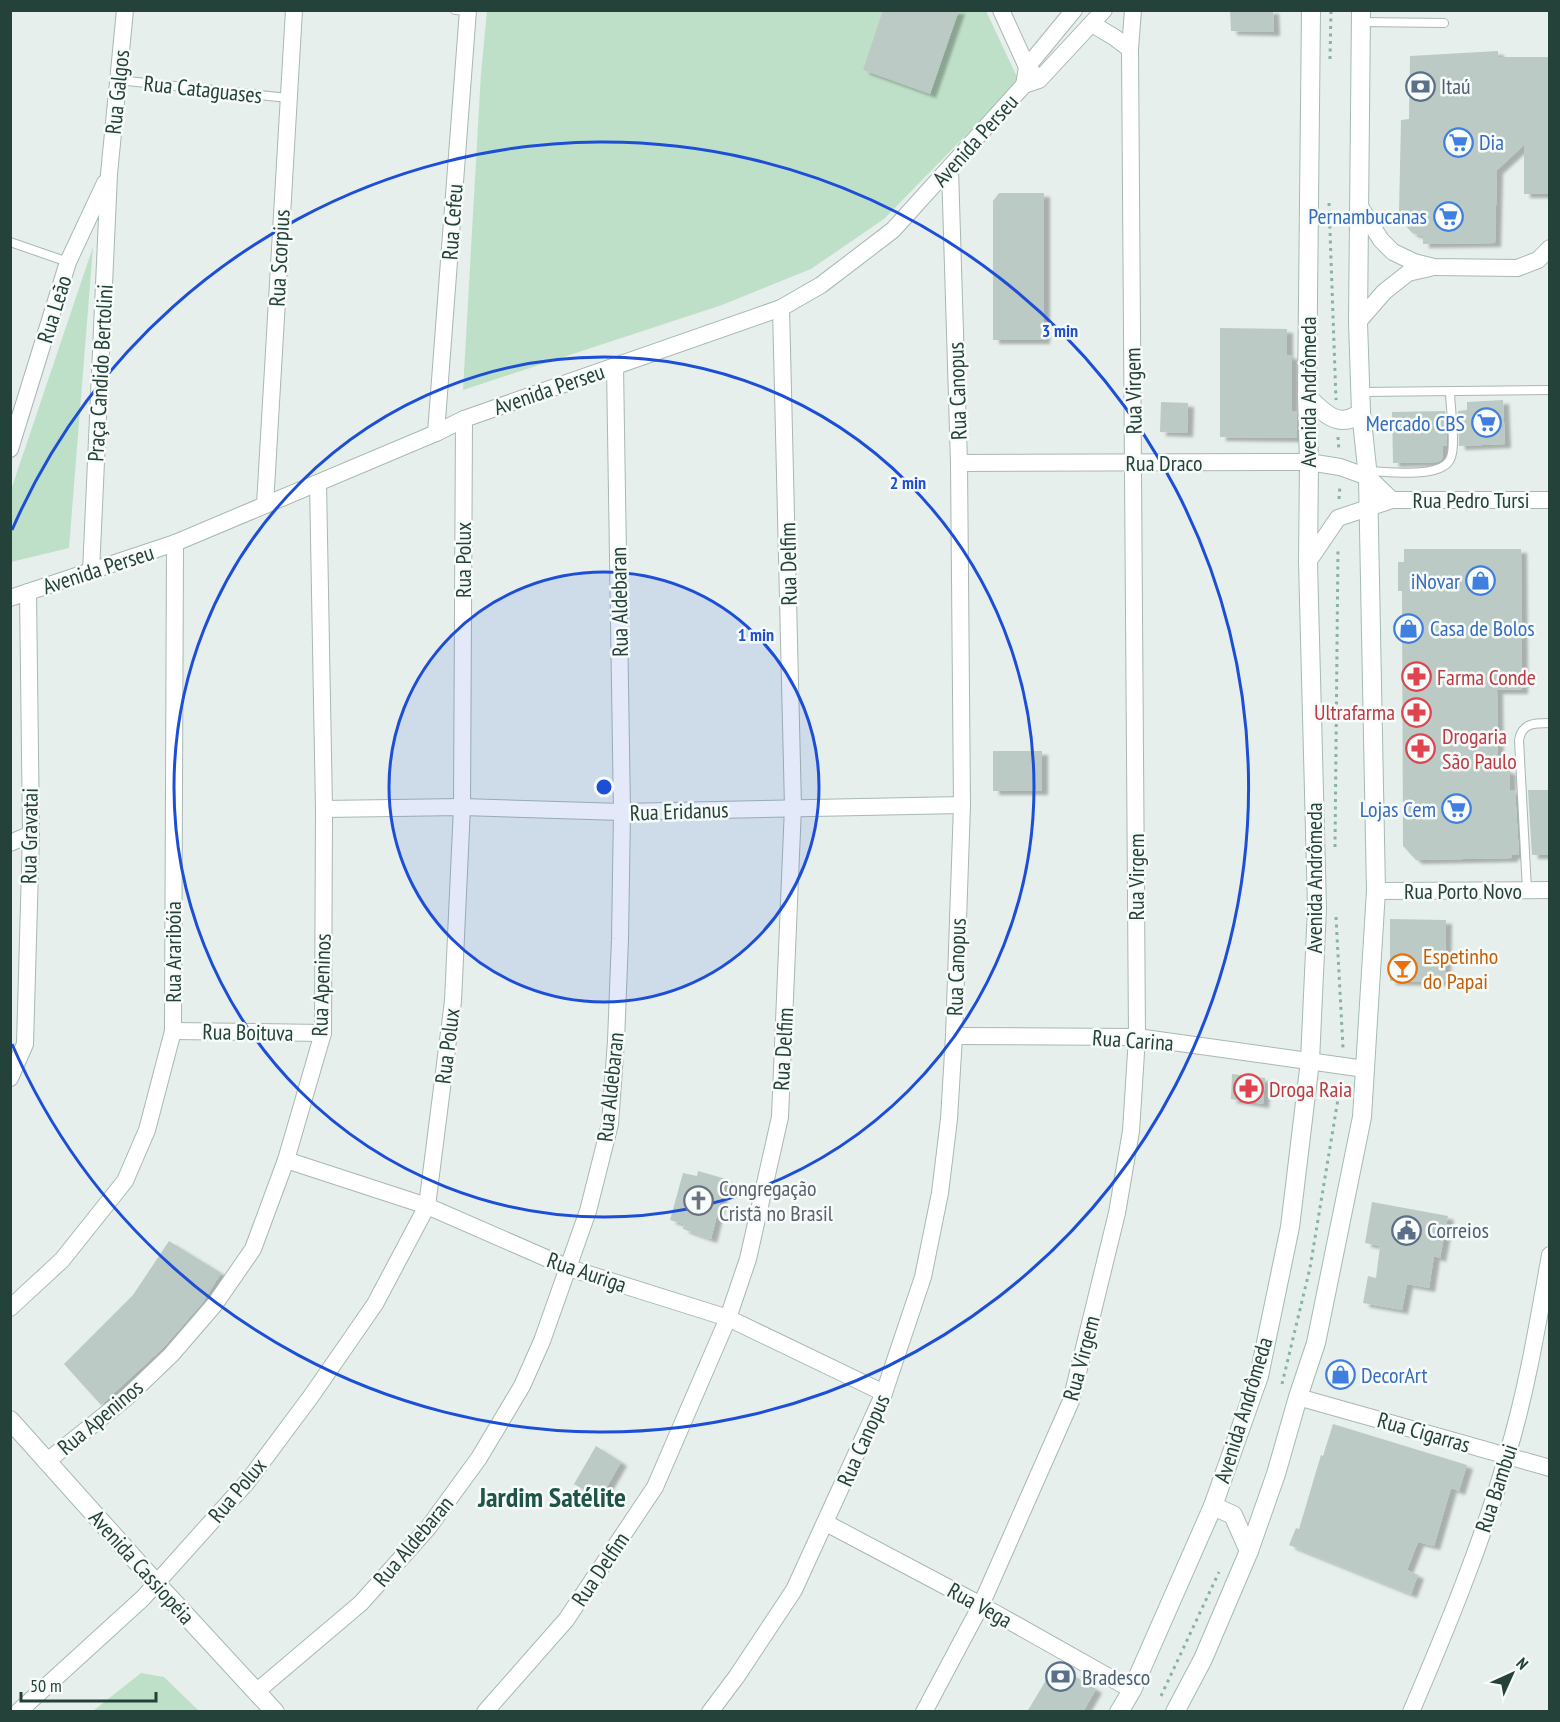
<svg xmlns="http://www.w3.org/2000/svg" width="1560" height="1722" viewBox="0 0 1560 1722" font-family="'PT Sans Narrow',sans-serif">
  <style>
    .green { fill: #bfe0c8 }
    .building { fill: #bbcac4; filter: url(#shadow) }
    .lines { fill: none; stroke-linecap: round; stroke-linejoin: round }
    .service-casing { stroke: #a8b8b2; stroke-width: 10 }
    .minor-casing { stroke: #a8b8b2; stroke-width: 18 }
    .tertiary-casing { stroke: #a8b8b2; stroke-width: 20 }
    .secondary-casing { stroke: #a4bbb3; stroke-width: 20 }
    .path { stroke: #86b3a5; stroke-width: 3; stroke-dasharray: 3 4.5; stroke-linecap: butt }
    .service { stroke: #fff; stroke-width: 8 }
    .minor { stroke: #fff; stroke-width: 16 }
    .tertiary { stroke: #fff; stroke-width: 18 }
    .secondary { stroke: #fff; stroke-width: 18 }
    .ring { fill: none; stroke: #1d4ed8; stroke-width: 3 }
    .labels { text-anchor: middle; stroke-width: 5; stroke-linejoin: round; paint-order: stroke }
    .service-label { font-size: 22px; fill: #4e5e75; stroke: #f7fbf9; text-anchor: start }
    .street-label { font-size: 22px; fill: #24423a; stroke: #f7fbf9 }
    .shop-label { font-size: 22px; fill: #366cbe; stroke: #f7fbf9; text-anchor: end }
    .health-label { font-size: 22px; fill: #be3a42; stroke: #f7fbf9; text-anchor: start }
    .food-label { font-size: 22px; fill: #c56008; stroke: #f7fbf9; text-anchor: start }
    .worship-label { font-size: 22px; fill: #5b616d; stroke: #f7fbf9; text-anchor: start }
    .district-label { font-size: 28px; font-weight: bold; fill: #1f5548; stroke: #f7fbf9 }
    .centre { fill: #1d4ed8; stroke: #f7fbf9; stroke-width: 3 }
    .ring-label { font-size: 18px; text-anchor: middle; font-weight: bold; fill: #1d4ed8; stroke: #f7fbf9; stroke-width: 5; stroke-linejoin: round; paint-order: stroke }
  </style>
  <defs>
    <filter id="shadow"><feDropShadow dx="6" dy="4" stdDeviation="1.5" flood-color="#0004"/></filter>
  </defs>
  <rect width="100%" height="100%" fill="#e6efeb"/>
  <g class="green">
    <polygon points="487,11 986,11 1019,81 884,219 811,269 722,305 463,390 481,73"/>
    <polygon points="93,247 69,548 11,562 11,490"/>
    <polygon points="141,1673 164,1677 199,1711 93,1711"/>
  </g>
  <g class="building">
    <polygon points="883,10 959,10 930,94 863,70"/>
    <polygon points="1230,10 1273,10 1274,32 1231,31"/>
    <polygon points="1498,51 1498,57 1550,57 1550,194 1524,194 1524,145 1497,170 1495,243 1423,244 1423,236 1412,233 1402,221 1399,212 1401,120 1409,119 1410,56"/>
    <polygon points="999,193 1044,193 1044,340 993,340 993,201"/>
    <polygon points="1220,328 1287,329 1287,355 1292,355 1292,411 1296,411 1297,438 1220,437"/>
    <polygon points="1503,400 1505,444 1459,446 1458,411 1467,410 1467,402"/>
    <polygon points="1161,402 1188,403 1187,433 1160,432"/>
    <polygon points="1445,411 1447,443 1446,446 1443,446 1442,459 1438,462 1393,463 1392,412"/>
    <polygon points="1404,549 1521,549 1522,690 1497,690 1498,766 1510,771 1510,790 1515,790 1519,855 1512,855 1512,858 1416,860 1403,846 1402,591 1398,591 1398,562 1404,562"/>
    <rect x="993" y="751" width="49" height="40"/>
    <polygon points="1528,790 1550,790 1550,855 1532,855"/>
    <polygon points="1390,919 1446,920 1445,982 1390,981"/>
    <polygon points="1232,1074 1265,1078 1263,1104 1231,1099"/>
    <polygon points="698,1171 726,1179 711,1239 683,1229 684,1224 670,1220 683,1173 697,1176"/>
    <polygon points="1372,1202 1448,1216 1440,1258 1434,1256 1429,1288 1407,1284 1402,1310 1363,1303 1368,1276 1376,1278 1380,1246 1365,1243"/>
    <polygon points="169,1241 221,1273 203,1302 163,1348 101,1405 64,1364 133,1295"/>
    <polygon points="1333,1424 1467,1465 1459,1491 1451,1488 1434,1546 1418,1542 1407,1570 1418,1575 1411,1594 1289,1545 1296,1528 1299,1529 1321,1455 1323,1456"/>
    <polygon points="596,1446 621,1462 600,1499 574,1484"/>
    <polygon points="1055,1665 1096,1689 1083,1712 1027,1712"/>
  </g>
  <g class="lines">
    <defs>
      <g id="service">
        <polyline points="455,10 468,11"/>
        <polyline points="1361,22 1444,23"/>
        <polyline points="118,80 288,98"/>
        <polyline points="10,242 68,262"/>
        <polyline points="1361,392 1550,390"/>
        <path d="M1368,471C1387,471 1444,480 1451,457C1456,444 1450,406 1450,391"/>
        <path d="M1527,890L1519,740C1522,723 1534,723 1550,723"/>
      </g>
      <g id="minor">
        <polyline points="1001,10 1027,67 1034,74"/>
        <polyline points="1130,49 1133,10"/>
        <polyline points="1024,85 1039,80 1104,10"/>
        <polyline points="1359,205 1381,240 1393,252 1414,262 1434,267 1517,268 1538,260 1550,248"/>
        <polyline points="1358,322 1384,292 1408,273 1430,268"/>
        <polyline points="436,433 468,10"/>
        <polyline points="10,449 68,262 105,183"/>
        <polyline points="959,463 1309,462 1340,467 1368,477 1392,500"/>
        <polyline points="265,505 294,10"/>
        <polyline points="1308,562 1338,518 1392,500 1550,500"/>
        <polyline points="91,572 109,174 125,10"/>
        <polyline points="10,598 175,543 436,433 464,419 781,308 821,285 893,230 1024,85 1027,67 1074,10"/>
        <polyline points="324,809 462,807 622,812 962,805"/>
        <polyline points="10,843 31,834"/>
        <polyline points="1376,891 1550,890"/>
        <polyline points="173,1031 323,1033"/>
        <polyline points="954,1036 1137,1037 1365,1069"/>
        <polyline points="10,1078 25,1044 31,834 28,592"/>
        <polyline points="286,1160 427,1206 569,1268 728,1318 884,1393"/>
        <polyline points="10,1308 62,1260 125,1181 147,1130 173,1031 175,543"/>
        <polyline points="1298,1397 1550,1468"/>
        <polyline points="46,1462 126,1398 171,1355 215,1304 253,1249 286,1160 323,1033 324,809 318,483"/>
        <polyline points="826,1523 981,1605 1132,1690"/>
        <polyline points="256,1692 361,1603 428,1528 479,1458 522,1386 542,1341 588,1211 610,1124 616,1041 620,939 622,812 615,366"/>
        <polyline points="18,1712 143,1598 248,1481 312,1395 375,1304 427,1206 453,1001 462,807 464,419"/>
        <polyline points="485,1712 566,1620 655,1487 728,1318 748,1259 780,1117 793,807 781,308"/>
        <polyline points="710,1712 737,1676 794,1590 884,1393 923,1277 940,1193 949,1119 954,1036 962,805 959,463 950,169"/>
        <polyline points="924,1712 981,1605 1071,1401 1117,1213 1131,1131 1137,1037 1130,49 1114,37 1092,24"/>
        <path d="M1411,1712C1447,1628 1482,1543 1507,1456C1527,1390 1538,1322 1550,1255"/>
      </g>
      <polyline id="tertiary" points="10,1420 156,1583 275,1712"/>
      <g id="secondary">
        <path d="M1307,396C1322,412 1340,431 1361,412"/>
        <polyline points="1213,1506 1233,1515 1249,1551"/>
        <polyline points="1119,1712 1132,1690 1213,1506 1259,1376 1290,1227 1310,1061 1317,908 1308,562 1309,462 1307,396 1311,10"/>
        <polyline points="1175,1712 1203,1659 1249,1551 1276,1474 1298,1397 1316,1343 1362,1117 1376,891 1368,477 1361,412 1358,322 1361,10"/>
      </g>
    </defs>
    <use href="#service" class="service-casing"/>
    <use href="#minor" class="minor-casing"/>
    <use href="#tertiary" class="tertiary-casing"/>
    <use href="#secondary" class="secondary-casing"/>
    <g class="path">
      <polyline points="1330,59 1331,10"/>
      <polyline points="1329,203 1336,400"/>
      <polyline points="1338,437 1339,451"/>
      <polyline points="1339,499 1340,485"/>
      <polyline points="1335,847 1338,548"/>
      <polyline points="1336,917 1343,1048"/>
      <polyline points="1282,1384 1310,1268 1341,1081"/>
      <polyline points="1161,1696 1219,1572"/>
    </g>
    <use href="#service" class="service"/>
    <use href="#minor" class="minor"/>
    <use href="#tertiary" class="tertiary"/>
    <use href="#secondary" class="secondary"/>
  </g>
  <circle cx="604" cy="787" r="215" fill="#1d4ed8" fill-opacity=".12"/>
  <g class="ring">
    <circle cx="604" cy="787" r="215"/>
    <circle cx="604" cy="787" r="430"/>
    <path d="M12 530A645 645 0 1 1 12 1044"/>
  </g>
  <defs>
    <symbol id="bank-ring" viewBox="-11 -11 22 22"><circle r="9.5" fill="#f7fbf9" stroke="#5c6f8a" stroke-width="1.5"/><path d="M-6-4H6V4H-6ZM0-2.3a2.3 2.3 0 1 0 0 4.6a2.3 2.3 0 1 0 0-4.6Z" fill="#5c6f8a"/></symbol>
    <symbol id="supermarket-ring" viewBox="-11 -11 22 22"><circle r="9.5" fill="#f7fbf9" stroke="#3f7fe0" stroke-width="1.5"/><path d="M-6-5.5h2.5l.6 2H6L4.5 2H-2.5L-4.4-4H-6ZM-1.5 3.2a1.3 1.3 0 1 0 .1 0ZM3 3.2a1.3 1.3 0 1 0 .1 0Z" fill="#3f7fe0"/></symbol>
    <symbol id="shop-ring" viewBox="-11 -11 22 22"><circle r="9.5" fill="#f7fbf9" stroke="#3f7fe0" stroke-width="1.5"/><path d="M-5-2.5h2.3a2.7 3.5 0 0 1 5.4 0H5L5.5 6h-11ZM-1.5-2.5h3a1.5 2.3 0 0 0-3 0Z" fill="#3f7fe0"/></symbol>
    <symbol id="pharmacy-ring" viewBox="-11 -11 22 22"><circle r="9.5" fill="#f7fbf9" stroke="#e0444e" stroke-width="1.5"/><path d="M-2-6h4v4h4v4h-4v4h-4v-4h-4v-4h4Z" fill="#e0444e"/></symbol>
    <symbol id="bar-ring" viewBox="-11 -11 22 22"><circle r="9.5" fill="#f7fbf9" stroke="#e8710a" stroke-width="1.5"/><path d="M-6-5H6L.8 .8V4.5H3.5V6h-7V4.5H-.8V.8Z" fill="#e8710a"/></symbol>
    <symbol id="church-ring" viewBox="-11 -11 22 22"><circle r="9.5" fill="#f7fbf9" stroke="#6b7280" stroke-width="1.5"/><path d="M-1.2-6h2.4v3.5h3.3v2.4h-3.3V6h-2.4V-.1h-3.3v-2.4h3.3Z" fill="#6b7280"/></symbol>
    <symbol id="civic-ring" viewBox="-11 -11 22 22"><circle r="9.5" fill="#f7fbf9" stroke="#5c6f8a" stroke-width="1.5"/><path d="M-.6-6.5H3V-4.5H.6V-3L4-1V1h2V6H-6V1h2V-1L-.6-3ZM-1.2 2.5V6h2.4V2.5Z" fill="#5c6f8a"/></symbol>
  </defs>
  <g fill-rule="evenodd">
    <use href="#bank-ring" x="1404" y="70" width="33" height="33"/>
    <use href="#supermarket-ring" x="1442" y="126" width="33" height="33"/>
    <use href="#supermarket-ring" x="1432" y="200" width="33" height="33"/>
    <use href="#supermarket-ring" x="1470" y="406" width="33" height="33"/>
    <use href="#shop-ring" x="1464" y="564" width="33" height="33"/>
    <use href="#shop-ring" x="1392" y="612" width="33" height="33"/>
    <use href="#pharmacy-ring" x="1400" y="660" width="33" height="33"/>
    <use href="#pharmacy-ring" x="1400" y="696" width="33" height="33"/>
    <use href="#pharmacy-ring" x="1404" y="732" width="33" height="33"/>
    <use href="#supermarket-ring" x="1440" y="792" width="33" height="33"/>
    <use href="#bar-ring" x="1386" y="952" width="33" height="33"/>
    <use href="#pharmacy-ring" x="1232" y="1072" width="33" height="33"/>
    <use href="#church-ring" x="682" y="1184" width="33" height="33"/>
    <use href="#civic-ring" x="1390" y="1214" width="33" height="33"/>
    <use href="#shop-ring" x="1324" y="1358" width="33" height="33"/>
    <use href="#bank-ring" x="1044" y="1660" width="33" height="33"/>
  </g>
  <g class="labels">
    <g class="service-label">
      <text x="1441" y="94">Itaú</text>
      <text x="1427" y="1238">Correios</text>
      <text x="1082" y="1685">Bradesco</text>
    </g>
    <g class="street-label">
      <text transform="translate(203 89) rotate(6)" y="8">Rua Cataguases</text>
      <text transform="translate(117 92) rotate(-84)" y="8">Rua Galgos</text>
      <text transform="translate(975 140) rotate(-48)" y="8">Avenida Perseu</text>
      <text transform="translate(452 222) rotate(-86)" y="8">Rua Cefeu</text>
      <text transform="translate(279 258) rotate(-87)" y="8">Rua Scorpius</text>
      <text transform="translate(54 309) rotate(-73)" y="8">Rua Leão</text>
      <text transform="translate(100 373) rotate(-87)" y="8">Praça Candido Bertolini</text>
      <text transform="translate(549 389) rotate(-19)" y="8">Avenida Perseu</text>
      <text transform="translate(957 391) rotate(-92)" y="8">Rua Canopus</text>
      <text transform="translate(1133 391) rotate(-91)" y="8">Rua Virgem</text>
      <text transform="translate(1308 392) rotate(-90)" y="8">Avenida Andrômeda</text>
      <text x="1164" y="471">Rua Draco</text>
      <text x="1471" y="508">Rua Pedro Tursi</text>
      <text transform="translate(463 560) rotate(-90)" y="8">Rua Polux</text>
      <text transform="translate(788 564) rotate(-91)" y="8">Rua Delfim</text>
      <text transform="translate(98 569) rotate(-18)" y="8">Avenida Perseu</text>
      <text transform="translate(619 602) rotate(-91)" y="8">Rua Aldebaran</text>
      <text transform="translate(679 811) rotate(-2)" y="8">Rua Eridanus</text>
      <text transform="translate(29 836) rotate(-89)" y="8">Rua Gravatai</text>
      <text transform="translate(1136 877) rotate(-90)" y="8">Rua Virgem</text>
      <text transform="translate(1314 878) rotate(-90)" y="8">Avenida Andrômeda</text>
      <text x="1463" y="899">Rua Porto Novo</text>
      <text transform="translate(173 952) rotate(-90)" y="8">Rua Araribóia</text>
      <text transform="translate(956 967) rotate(-88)" y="8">Rua Canopus</text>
      <text transform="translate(321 985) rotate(-88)" y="8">Rua Apeninos</text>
      <text transform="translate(248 1032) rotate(1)" y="8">Rua Boituva</text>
      <text transform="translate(1133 1040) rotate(4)" y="8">Rua Carina</text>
      <text transform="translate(447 1046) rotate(-83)" y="8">Rua Polux</text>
      <text transform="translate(783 1049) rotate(-87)" y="8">Rua Delfim</text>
      <text transform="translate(610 1087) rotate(-84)" y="8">Rua Aldebaran</text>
      <text transform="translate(587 1272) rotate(19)" y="8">Rua Auriga</text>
      <text transform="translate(1081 1358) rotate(-75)" y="8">Rua Virgem</text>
      <text transform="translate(1243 1410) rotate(-73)" y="8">Avenida Andrômeda</text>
      <text transform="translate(100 1417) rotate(-40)" y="8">Rua Apeninos</text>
      <text transform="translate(1424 1432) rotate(16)" y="8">Rua Cigarras</text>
      <text transform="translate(863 1440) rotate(-66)" y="8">Rua Canopus</text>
      <text transform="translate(1496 1488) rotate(-72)" y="8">Rua Bambui</text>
      <text transform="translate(237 1490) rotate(-50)" y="8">Rua Polux</text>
      <text transform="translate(413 1541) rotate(-50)" y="8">Rua Aldebaran</text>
      <text transform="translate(142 1567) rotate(48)" y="8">Avenida Cassiopéia</text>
      <text transform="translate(600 1569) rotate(-56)" y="8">Rua Delfim</text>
      <text transform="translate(980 1605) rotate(29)" y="8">Rua Vega</text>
    </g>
    <g class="shop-label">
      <text x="1479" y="150" text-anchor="start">Dia</text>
      <text x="1427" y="224">Pernambucanas</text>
      <text x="1465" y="431">Mercado CBS</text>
      <text x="1460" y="589">iNovar</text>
      <text x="1430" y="636" text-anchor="start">Casa de Bolos</text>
      <text x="1436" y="817">Lojas Cem</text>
      <text x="1361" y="1383" text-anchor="start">DecorArt</text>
    </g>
    <g class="health-label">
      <text x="1437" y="685">Farma Conde</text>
      <text x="1395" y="720" text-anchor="end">Ultrafarma</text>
      <text x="1442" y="744">Drogaria<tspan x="1442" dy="25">São Paulo</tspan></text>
      <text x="1269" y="1097">Droga Raia</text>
    </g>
    <g class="food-label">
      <text x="1423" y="964">Espetinho<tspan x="1423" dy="25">do Papai</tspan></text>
    </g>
    <g class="worship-label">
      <text x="719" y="1196">Congregação<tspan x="719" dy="25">Cristã no Brasil</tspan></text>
    </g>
    <g class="district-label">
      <text x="552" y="1507">Jardim Satélite</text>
    </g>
  </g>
  <circle cx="604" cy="787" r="9" class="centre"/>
  <g class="ring-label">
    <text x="1060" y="337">3 min</text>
    <text x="908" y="489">2 min</text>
    <text x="756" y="641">1 min</text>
  </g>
  <rect width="1560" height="1722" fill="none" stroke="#24423a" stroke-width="24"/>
  <g transform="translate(1512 1674) rotate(45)" stroke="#f7fbf9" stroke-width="4.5" paint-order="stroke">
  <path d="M0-4.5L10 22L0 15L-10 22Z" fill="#24423a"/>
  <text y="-9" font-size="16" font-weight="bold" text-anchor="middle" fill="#24423a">N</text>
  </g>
  <path d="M21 1692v9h135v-9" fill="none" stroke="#24423a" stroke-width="3"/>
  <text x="30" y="1692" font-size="18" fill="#24423a" stroke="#f7fbf9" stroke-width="4.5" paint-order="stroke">50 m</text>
</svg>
